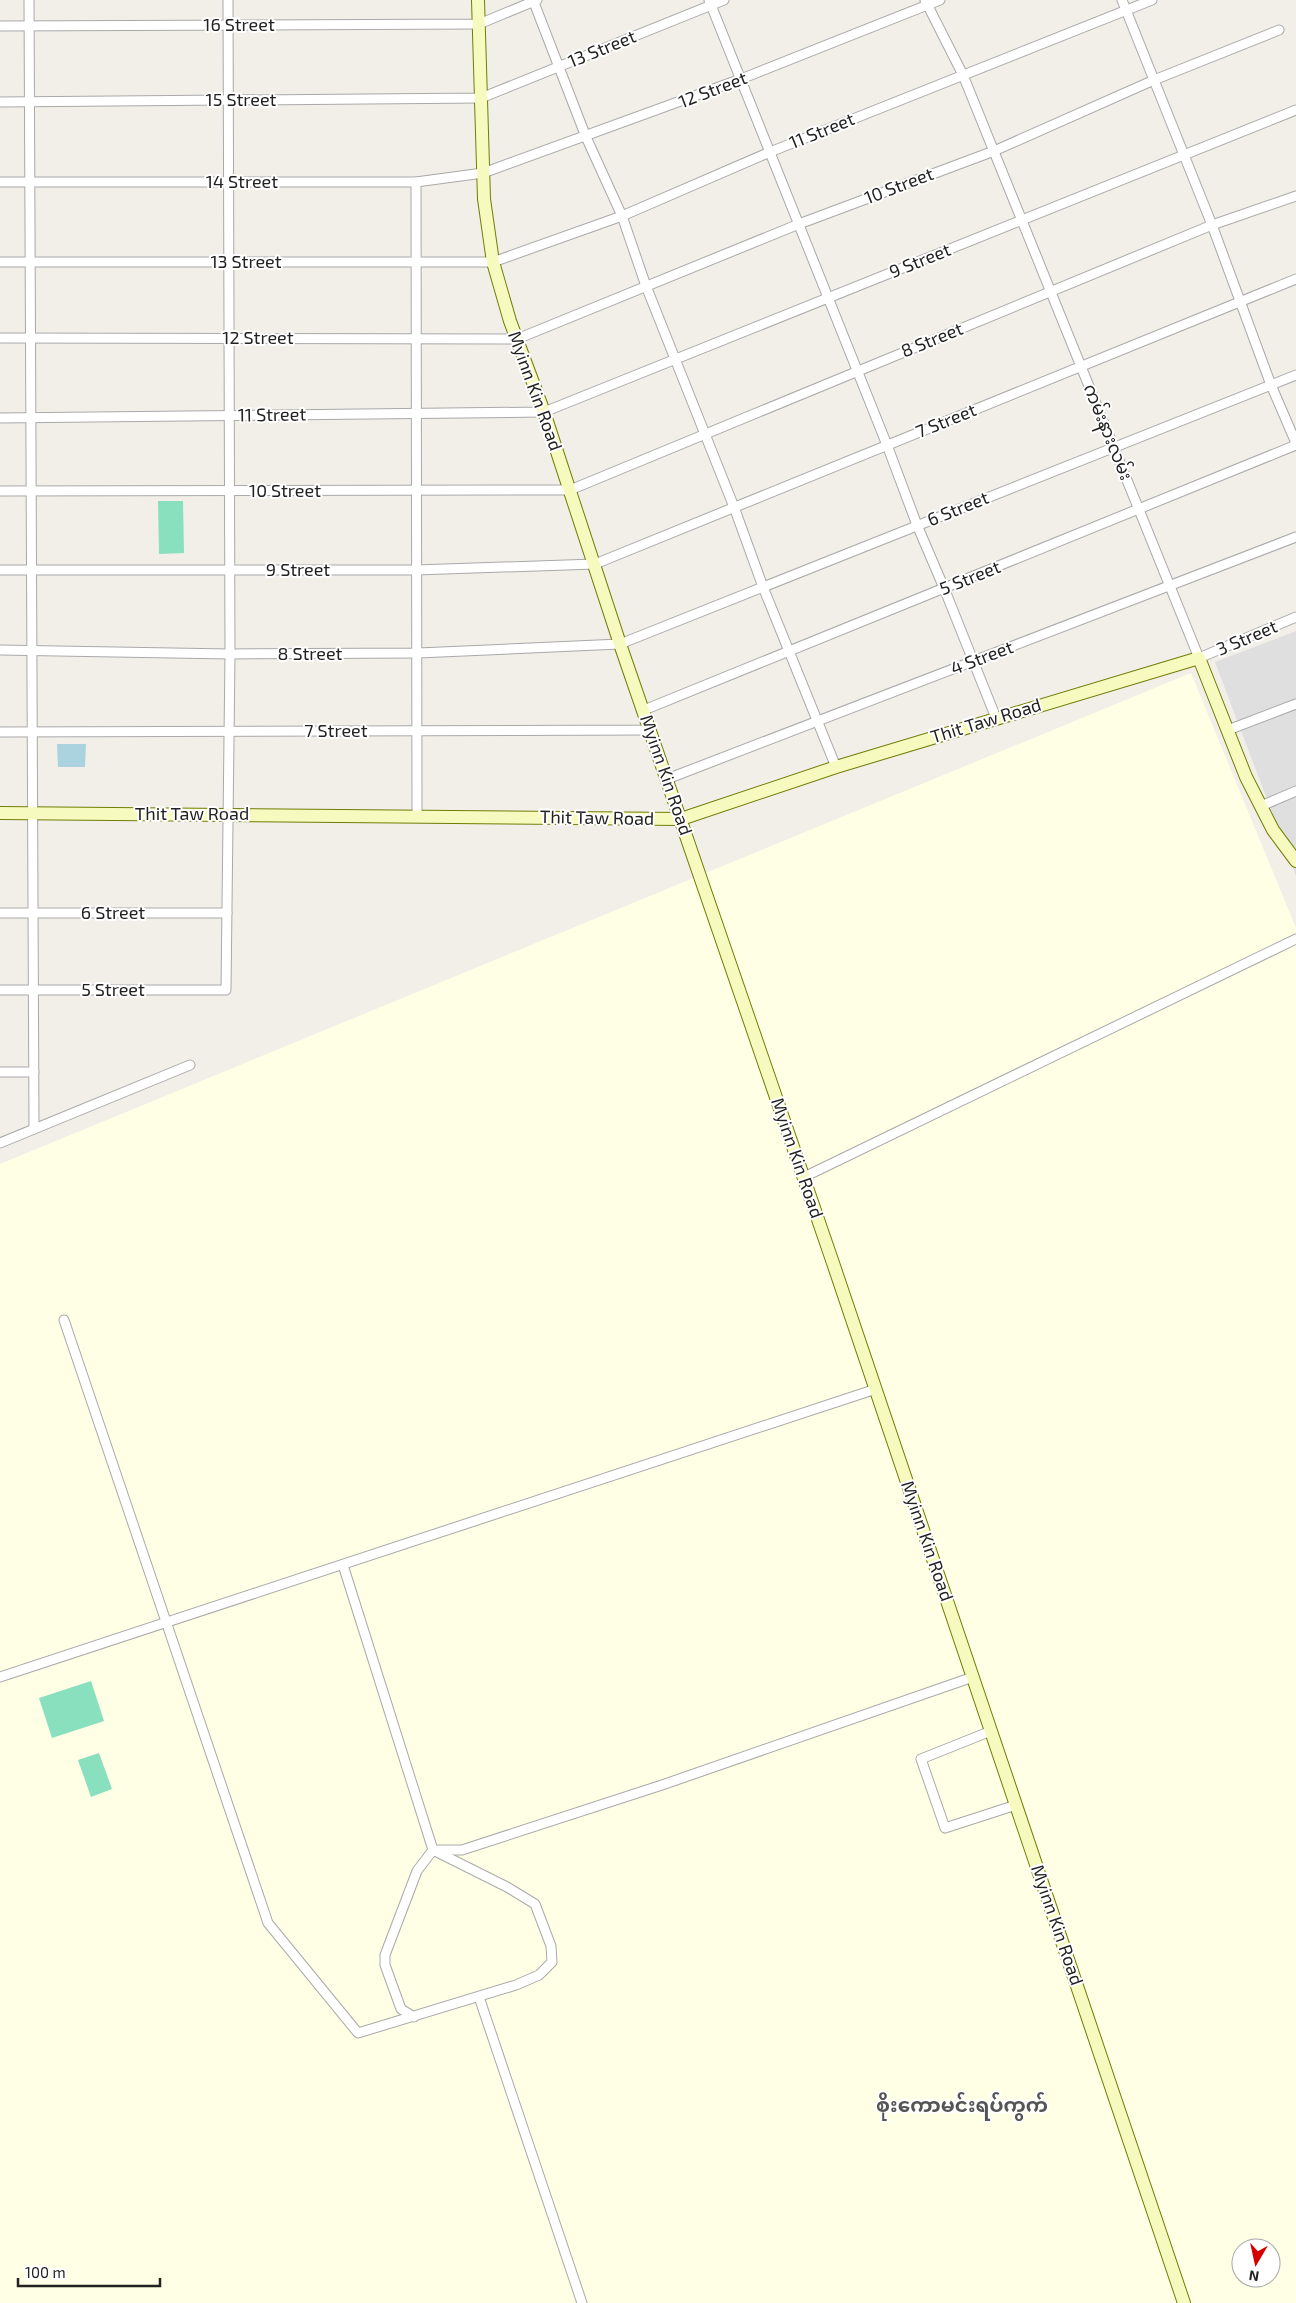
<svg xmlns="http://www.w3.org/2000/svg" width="1296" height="2303" viewBox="0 0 1296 2303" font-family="'Exo 2','Noto Sans Myanmar',sans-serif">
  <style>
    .residential { fill: #e0dfdf }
    .education { fill: #ffffe5; fill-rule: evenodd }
    .pitch { fill: #88e0be }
    .water { fill: #aad3df }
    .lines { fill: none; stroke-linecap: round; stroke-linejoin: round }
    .street-casing { stroke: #a9a9a9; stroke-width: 11 }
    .secondary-casing { stroke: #707d05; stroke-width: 14 }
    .street { stroke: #fff; stroke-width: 9 }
    .secondary { stroke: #f7fabf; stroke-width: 12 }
    .labels { text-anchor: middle; stroke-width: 4; stroke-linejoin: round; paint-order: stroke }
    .street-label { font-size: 18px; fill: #222; stroke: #fff }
    .quarter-label { font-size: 20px; font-weight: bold; fill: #555; stroke: #fff }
  </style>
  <rect width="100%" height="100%" fill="#f2efe9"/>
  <polygon class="residential" points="1296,631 1296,876 1215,662"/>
  <path class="education" d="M1191,673L1296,928V2303H0V1164ZM1241,2248H1271V2278H1241Z"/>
  <g class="pitch">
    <polygon points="158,501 183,501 184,553 159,554"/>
    <polygon points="91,1681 104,1721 52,1738 39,1698"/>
    <polygon points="99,1753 112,1789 91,1797 78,1760"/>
  </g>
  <polygon class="water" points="57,744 86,744 85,767 58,767"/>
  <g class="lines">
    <defs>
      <g id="street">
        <polyline points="29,0 34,1129"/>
        <polyline points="533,0 586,137 622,216 646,286 734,507 763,587 836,767"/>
        <polyline points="709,0 887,445 917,525 944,588 996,718"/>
        <polyline points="925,0 963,75 1199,658 1296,617"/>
        <polyline points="1122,0 1212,225 1271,385 1296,443"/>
        <polyline points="0,26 479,24 537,0"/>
        <polyline points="0,102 481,98 724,0"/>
        <polyline points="0,182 416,182 483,173 741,79 940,0"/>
        <polyline points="416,182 417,816"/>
        <polyline points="0,262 493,262 622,216 770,152 1152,0"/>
        <polyline points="0,338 517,339 799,224 994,151 1154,80 1279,30"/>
        <polyline points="0,418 544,412 1296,110"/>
        <polyline points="0,491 570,490 1212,225 1296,196"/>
        <polyline points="0,570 416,570 595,564 1296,279"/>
        <polyline points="0,650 230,654 418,653 620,644 1296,375"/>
        <polyline points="1228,730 1296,704"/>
        <polyline points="0,732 651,730 644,710 1296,445"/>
        <polyline points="667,779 1296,537"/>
        <polyline points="1261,806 1296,791"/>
        <polyline points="0,913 227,913"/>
        <polyline points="0,990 226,990 230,654 228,0"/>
        <polyline points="0,1072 34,1072"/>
        <polyline points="0,1143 190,1065"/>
        <polyline points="804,1177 1296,939"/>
        <polyline points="64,1320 268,1923 358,2033 516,1985 539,1975 552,1962 551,1946 535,1904 507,1887 433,1850 417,1871 385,1955 385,1965 401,2009 414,2017"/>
        <polyline points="343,1565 433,1850 462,1850 662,1785 973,1677"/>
        <polyline points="0,1677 876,1389"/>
        <polyline points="991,1731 921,1759 945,1828 1016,1805"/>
        <polyline points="479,1997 582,2303"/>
      </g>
      <g id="secondary">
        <polyline points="478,0 484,199 493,262 510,321 544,412 620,644 833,1263 1184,2303"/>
        <polyline points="0,813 681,819 836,767 1199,658 1246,777 1273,830 1296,861"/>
      </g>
    </defs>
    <use href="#street" class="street-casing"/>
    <use href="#secondary" class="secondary-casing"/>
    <use href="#street" class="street"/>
    <use href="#secondary" class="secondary"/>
  </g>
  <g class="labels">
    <g class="street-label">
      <text x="239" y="31">16 Street</text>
      <text transform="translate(602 49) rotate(-22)" y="6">13 Street</text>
      <text transform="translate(713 90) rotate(-21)" y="6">12 Street</text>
      <text x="241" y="106">15 Street</text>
      <text transform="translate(822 131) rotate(-22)" y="6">11 Street</text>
      <text x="242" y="188">14 Street</text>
      <text transform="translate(899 186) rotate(-21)" y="6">10 Street</text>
      <text transform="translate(920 261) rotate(-22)" y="6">9 Street</text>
      <text x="246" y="268">13 Street</text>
      <text x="258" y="344">12 Street</text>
      <text transform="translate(932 340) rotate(-22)" y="6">8 Street</text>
      <text transform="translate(535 391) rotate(70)" y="6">Myinn Kin Road</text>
      <text transform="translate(272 415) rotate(-1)" y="6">11 Street</text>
      <text transform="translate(946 421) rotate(-22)" y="6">7 Street</text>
      <text transform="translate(1108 432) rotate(68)" y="6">ကမ်းနားလမ်း</text>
      <text x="285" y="497">10 Street</text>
      <text transform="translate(958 509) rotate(-22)" y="6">6 Street</text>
      <text x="298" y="576">9 Street</text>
      <text transform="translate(970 578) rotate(-22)" y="6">5 Street</text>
      <text transform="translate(1247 638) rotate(-23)" y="6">3 Street</text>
      <text x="310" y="660">8 Street</text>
      <text transform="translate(982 658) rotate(-21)" y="6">4 Street</text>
      <text transform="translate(986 721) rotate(-17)" y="6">Thit Taw Road</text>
      <text x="336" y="737">7 Street</text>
      <text transform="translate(666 775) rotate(71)" y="6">Myinn Kin Road</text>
      <text x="192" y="820">Thit Taw Road</text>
      <text transform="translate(597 818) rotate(1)" y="6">Thit Taw Road</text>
      <text x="113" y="919">6 Street</text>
      <text x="113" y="996">5 Street</text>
      <text transform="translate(797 1158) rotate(71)" y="6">Myinn Kin Road</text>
      <text transform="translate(927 1541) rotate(71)" y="6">Myinn Kin Road</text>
      <text transform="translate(1057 1925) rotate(71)" y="6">Myinn Kin Road</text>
    </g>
    <g class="quarter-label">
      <text x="962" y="2112">စိုးကောမင်းရပ်ကွက်</text>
    </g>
  </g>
  <g transform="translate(1256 2263) rotate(189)"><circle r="24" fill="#ffffff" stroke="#a7a7a7"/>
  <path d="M0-4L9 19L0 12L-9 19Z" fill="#d40000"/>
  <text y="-8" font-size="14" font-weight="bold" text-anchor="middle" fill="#222222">N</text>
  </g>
  <path d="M18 2278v8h142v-8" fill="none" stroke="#222222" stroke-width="2.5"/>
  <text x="25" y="2278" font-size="15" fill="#222222" stroke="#ffffff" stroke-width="4" paint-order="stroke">100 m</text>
</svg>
